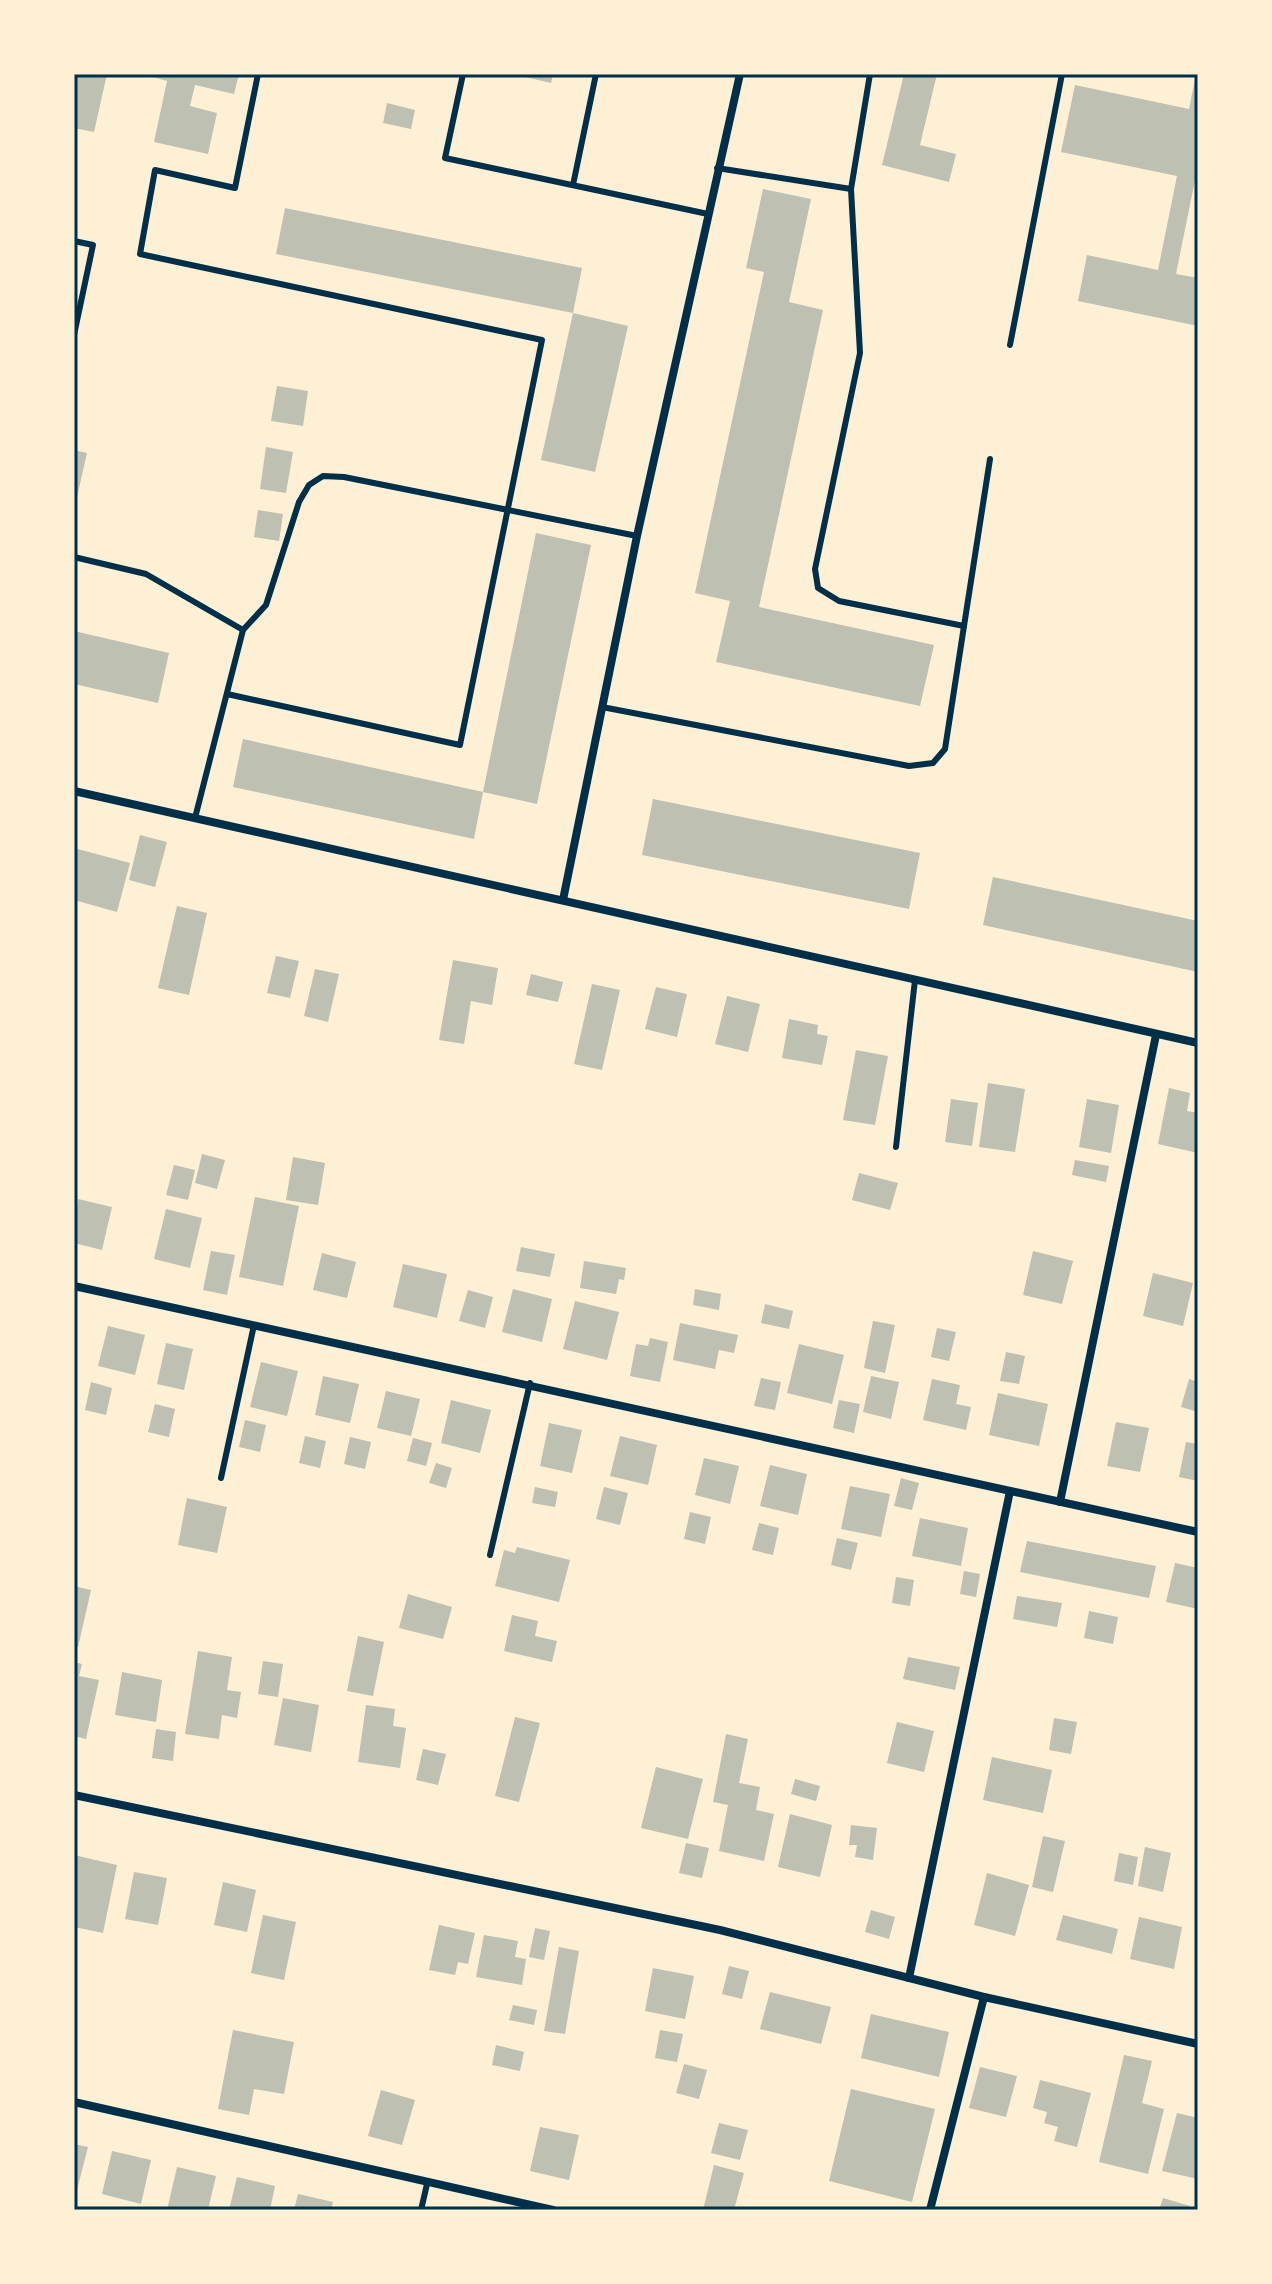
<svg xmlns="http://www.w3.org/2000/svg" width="1272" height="2284" viewBox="0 0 1272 2284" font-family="'Work Sans',sans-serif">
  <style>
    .building { fill: #bec0b2 }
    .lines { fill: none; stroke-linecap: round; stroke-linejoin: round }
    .service { stroke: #003049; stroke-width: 6 }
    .minor { stroke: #003049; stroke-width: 8 }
    .neatline { fill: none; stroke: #003049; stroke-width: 3 }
  </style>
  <rect width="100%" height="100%" fill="#fdf0d5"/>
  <g class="building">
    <polygon points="75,74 107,74 94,132 74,128"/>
    <polygon points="142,74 239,74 234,94 195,85 190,106 217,113 208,154 154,142 167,81"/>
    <polygon points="512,74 553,74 551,83"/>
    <polygon points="904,74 937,74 920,145 956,154 949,182 882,165"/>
    <polygon points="1196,74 1198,165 1176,274 1198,278 1198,326 1078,301 1087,255 1158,270 1177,176 1061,152 1075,85 1189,109"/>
    <polygon points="387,103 415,110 411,129 383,123"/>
    <polygon points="763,189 811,199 789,302 823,310 759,607 934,645 920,706 716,662 730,601 695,593 764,272 746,268"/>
    <polygon points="285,208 582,268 573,313 276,254"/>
    <polygon points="573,313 628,326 595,472 541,460"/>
    <polygon points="277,386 308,391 303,426 271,421"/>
    <polygon points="266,447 293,452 286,493 260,489"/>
    <polygon points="74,450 87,453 75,506 74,506"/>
    <polygon points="258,510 283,514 279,541 254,537"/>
    <polygon points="536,533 591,545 537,804 483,792"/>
    <polygon points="74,631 169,653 158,703 74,684"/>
    <polygon points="243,739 483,792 474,839 233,787"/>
    <polygon points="653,799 920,853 909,909 642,855"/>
    <polygon points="140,835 167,842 155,887 129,880"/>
    <polygon points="74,848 130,863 117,912 74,900"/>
    <polygon points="993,877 1198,921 1198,972 983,925"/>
    <polygon points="177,906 207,913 189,995 158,988"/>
    <polygon points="276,956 299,961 290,998 267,993"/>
    <polygon points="453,960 498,968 492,1005 471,1001 464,1044 439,1040"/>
    <polygon points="315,969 339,974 328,1022 304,1016"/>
    <polygon points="531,974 563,982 558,1002 526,995"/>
    <polygon points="592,984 620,990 602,1070 574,1064"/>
    <polygon points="656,987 687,994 677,1037 645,1029"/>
    <polygon points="727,996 760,1004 748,1052 715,1044"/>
    <polygon points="789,1019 818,1025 817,1034 828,1036 822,1065 782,1058"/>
    <polygon points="856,1050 888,1056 875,1125 843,1120"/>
    <polygon points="988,1083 1025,1089 1015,1152 979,1147"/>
    <polygon points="1169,1088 1190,1093 1187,1111 1198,1113 1198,1153 1158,1144"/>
    <polygon points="951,1099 978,1103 972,1146 945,1142"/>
    <polygon points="1087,1099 1119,1105 1111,1153 1079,1147"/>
    <polygon points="202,1154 225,1160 217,1189 195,1183"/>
    <polygon points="293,1157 325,1163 318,1205 286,1200"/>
    <polygon points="1075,1160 1109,1166 1106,1182 1072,1175"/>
    <polygon points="174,1165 195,1170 188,1200 166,1195"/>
    <polygon points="859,1173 898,1183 890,1210 852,1200"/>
    <polygon points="255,1197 299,1206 283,1286 239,1277"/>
    <polygon points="78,1199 112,1207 102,1250 74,1243"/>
    <polygon points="166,1209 202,1218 190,1268 154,1259"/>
    <polygon points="521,1247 555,1254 550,1277 516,1271"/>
    <polygon points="211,1251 235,1255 227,1295 203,1290"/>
    <polygon points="1033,1251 1073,1261 1062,1304 1023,1295"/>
    <polygon points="322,1253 356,1262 347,1298 313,1290"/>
    <polygon points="584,1261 626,1268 624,1280 619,1279 616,1294 580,1288"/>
    <polygon points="403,1264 447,1274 437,1318 393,1307"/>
    <polygon points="1153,1273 1193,1283 1183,1326 1143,1316"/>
    <polygon points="513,1289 552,1299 542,1342 502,1332"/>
    <polygon points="695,1289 721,1294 719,1310 693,1305"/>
    <polygon points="468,1290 493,1297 485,1328 459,1321"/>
    <polygon points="575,1301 619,1312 607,1360 563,1349"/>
    <polygon points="765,1304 793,1311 789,1329 761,1323"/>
    <polygon points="873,1321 895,1325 885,1373 864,1368"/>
    <polygon points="680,1323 738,1335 734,1353 719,1350 715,1369 673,1360"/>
    <polygon points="108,1326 145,1335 135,1375 98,1366"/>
    <polygon points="937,1328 956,1332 949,1361 931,1357"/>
    <polygon points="650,1338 668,1342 660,1382 630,1376 636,1344 648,1346"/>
    <polygon points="166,1343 193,1349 184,1390 157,1384"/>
    <polygon points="799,1344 844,1355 832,1404 787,1393"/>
    <polygon points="1006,1352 1025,1356 1019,1384 1000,1381"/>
    <polygon points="261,1362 298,1371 287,1416 250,1407"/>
    <polygon points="323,1376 359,1384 350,1423 315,1415"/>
    <polygon points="871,1376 899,1382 891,1419 863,1412"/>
    <polygon points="761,1378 781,1382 775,1410 754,1406"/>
    <polygon points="932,1379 960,1385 956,1404 971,1407 966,1430 923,1420"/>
    <polygon points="1189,1379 1198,1382 1198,1412 1181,1407"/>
    <polygon points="91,1382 112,1388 106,1415 85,1410"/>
    <polygon points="386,1391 420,1399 411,1436 377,1428"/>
    <polygon points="998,1393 1048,1404 1039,1446 989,1435"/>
    <polygon points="451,1400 491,1410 480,1453 441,1443"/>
    <polygon points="839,1400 860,1404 854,1433 833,1428"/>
    <polygon points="155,1404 175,1409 169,1437 148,1432"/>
    <polygon points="245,1420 266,1425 260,1452 239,1447"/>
    <polygon points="1116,1422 1149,1428 1140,1472 1107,1466"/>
    <polygon points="549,1423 582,1430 572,1473 540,1466"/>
    <polygon points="305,1436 326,1441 320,1468 299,1463"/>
    <polygon points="620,1436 657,1445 648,1485 610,1476"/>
    <polygon points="350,1437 371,1442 365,1469 344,1464"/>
    <polygon points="413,1438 432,1443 426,1466 407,1461"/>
    <polygon points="1186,1442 1198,1444 1198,1481 1179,1477"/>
    <polygon points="704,1458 739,1466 730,1504 695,1495"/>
    <polygon points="436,1463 452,1468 446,1488 429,1483"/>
    <polygon points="770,1465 807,1474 798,1515 760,1506"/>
    <polygon points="901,1478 919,1483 912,1510 894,1506"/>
    <polygon points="850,1486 890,1494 881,1537 841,1529"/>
    <polygon points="535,1487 558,1492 555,1507 532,1503"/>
    <polygon points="604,1487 628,1493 620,1525 596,1519"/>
    <polygon points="187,1498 227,1507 217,1553 178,1545"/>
    <polygon points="690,1512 711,1517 705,1544 684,1539"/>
    <polygon points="920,1518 968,1528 961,1566 912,1556"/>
    <polygon points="759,1523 779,1528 773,1555 752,1550"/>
    <polygon points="837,1538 858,1543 851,1570 831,1565"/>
    <polygon points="1027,1541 1156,1566 1149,1598 1020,1572"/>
    <polygon points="517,1547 570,1560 559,1602 495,1586 504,1550 515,1553"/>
    <polygon points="1175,1563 1198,1568 1198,1609 1166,1602"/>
    <polygon points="964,1571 980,1574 976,1597 960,1594"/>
    <polygon points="896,1577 914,1580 910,1606 892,1603"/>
    <polygon points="74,1586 91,1590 78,1647 74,1646"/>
    <polygon points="408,1594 452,1607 443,1639 399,1628"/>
    <polygon points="1017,1596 1062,1603 1057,1627 1013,1619"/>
    <polygon points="1089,1611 1118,1617 1113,1644 1084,1638"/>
    <polygon points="512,1615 538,1621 535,1636 557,1641 552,1662 504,1651"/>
    <polygon points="358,1636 384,1642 373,1696 347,1691"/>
    <polygon points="198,1651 232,1657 227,1690 241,1692 237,1718 222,1715 219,1739 185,1734"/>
    <polygon points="908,1657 960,1667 955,1690 903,1679"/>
    <polygon points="263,1661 283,1664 278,1697 258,1694"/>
    <polygon points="74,1662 82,1664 79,1676 99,1680 86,1739 74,1736"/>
    <polygon points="122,1672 162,1680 156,1722 115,1715"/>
    <polygon points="283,1698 319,1705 311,1752 274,1745"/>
    <polygon points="366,1705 395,1709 393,1726 406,1728 400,1768 358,1762"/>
    <polygon points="515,1717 540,1723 519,1802 495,1796"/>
    <polygon points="1054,1718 1077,1722 1071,1754 1049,1750"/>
    <polygon points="897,1722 934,1731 924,1772 887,1763"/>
    <polygon points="156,1729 176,1732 173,1761 152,1758"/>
    <polygon points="726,1734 748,1739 739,1783 760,1787 756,1810 774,1814 764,1861 719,1851 728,1805 713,1802"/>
    <polygon points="423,1749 446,1754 438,1785 416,1780"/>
    <polygon points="992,1757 1052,1770 1043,1813 983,1800"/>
    <polygon points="656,1767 703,1779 688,1839 641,1828"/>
    <polygon points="795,1779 820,1786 816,1801 791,1794"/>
    <polygon points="790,1814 832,1825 820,1877 778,1867"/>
    <polygon points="851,1825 877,1828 873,1860 855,1857 857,1845 849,1845"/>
    <polygon points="1043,1836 1065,1841 1053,1892 1032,1887"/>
    <polygon points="686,1843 709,1848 702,1878 679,1873"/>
    <polygon points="1145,1847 1171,1853 1163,1892 1138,1886"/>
    <polygon points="1119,1853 1138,1857 1133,1885 1114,1881"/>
    <polygon points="74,1855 117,1865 103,1933 74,1927"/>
    <polygon points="134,1872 167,1878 158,1925 125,1919"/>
    <polygon points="987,1873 1029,1885 1015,1936 974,1925"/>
    <polygon points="223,1882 256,1890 247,1932 214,1925"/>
    <polygon points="871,1910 895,1917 889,1939 865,1932"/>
    <polygon points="263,1915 296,1922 284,1980 251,1973"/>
    <polygon points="1063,1915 1118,1929 1112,1954 1056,1940"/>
    <polygon points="1139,1917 1182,1927 1174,1969 1130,1959"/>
    <polygon points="439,1925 475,1933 468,1964 458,1962 455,1975 429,1970"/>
    <polygon points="535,1928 550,1931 544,1960 529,1957"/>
    <polygon points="484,1935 518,1941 515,1957 526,1959 522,1985 476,1977"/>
    <polygon points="559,1947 579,1951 565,2034 544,2031"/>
    <polygon points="729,1966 749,1971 742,1999 722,1994"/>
    <polygon points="653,1968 694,1976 685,2019 645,2011"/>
    <polygon points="770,1992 831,2007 821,2044 760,2029"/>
    <polygon points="513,2005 537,2010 534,2025 509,2020"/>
    <polygon points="871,2014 949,2032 939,2077 861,2058"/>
    <polygon points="233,2030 294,2042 284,2094 254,2089 249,2115 218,2109"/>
    <polygon points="660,2030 683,2034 677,2062 655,2058"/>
    <polygon points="496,2045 524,2052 520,2071 492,2065"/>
    <polygon points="1124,2055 1152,2061 1142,2103 1164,2109 1148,2174 1099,2162"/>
    <polygon points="684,2064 707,2070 699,2099 676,2093"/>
    <polygon points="980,2067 1017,2076 1006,2117 969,2108"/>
    <polygon points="1040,2080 1091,2093 1077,2147 1054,2141 1058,2127 1044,2123 1047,2112 1033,2108"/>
    <polygon points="851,2089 935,2109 912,2202 829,2181"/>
    <polygon points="381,2090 415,2100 402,2145 368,2136"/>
    <polygon points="1177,2113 1198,2118 1198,2179 1162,2171"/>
    <polygon points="719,2123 748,2130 740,2160 711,2153"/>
    <polygon points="540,2127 579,2135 569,2180 530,2171"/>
    <polygon points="74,2144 88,2147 77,2190 74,2190"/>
    <polygon points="112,2151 151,2160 141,2204 102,2194"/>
    <polygon points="714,2165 744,2173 734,2210 703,2210"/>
    <polygon points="177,2167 216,2176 208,2210 167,2210"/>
    <polygon points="237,2177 275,2186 270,2210 229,2210"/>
    <polygon points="298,2194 333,2202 331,2210 294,2210"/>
    <polygon points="1163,2198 1190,2206 1189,2210 1159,2210"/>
  </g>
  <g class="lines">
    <g class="service">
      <polyline points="463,74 445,158 708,214"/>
      <polyline points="717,168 851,189"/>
      <polyline points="573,185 596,74"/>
      <polyline points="74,241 93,245 74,335"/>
      <polyline points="1010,345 1062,74"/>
      <polyline points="74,557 146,574 243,630"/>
      <polyline points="964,626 990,459"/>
      <polyline points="227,694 460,745 542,340 140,254 155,170 235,188 258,74"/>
      <polyline points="602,707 909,766 933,763 945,749 964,626 839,601 818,588 815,569 860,353 851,189 870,74"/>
      <polyline points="195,818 243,630 266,605 299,502 309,485 323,476 344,477 637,536"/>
      <polyline points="896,1147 915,980"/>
      <polyline points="221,1478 254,1325"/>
      <polyline points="490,1555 530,1383"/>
      <polyline points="421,2210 427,2184"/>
    </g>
    <g class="minor">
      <polyline points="74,791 1198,1043"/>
      <polyline points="563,900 637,536 740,74"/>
      <polyline points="74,1286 1198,1532"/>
      <polyline points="1060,1502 1156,1035"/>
      <polyline points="74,1795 720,1930 984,1997 1198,2044"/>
      <polyline points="909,1978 1010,1491"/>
      <polyline points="74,2102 553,2210"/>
      <polyline points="930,2210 984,1997"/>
    </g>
  </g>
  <rect width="1272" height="2284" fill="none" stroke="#fdf0d5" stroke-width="152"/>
  <rect x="76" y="76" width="1120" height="2132" class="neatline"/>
</svg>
